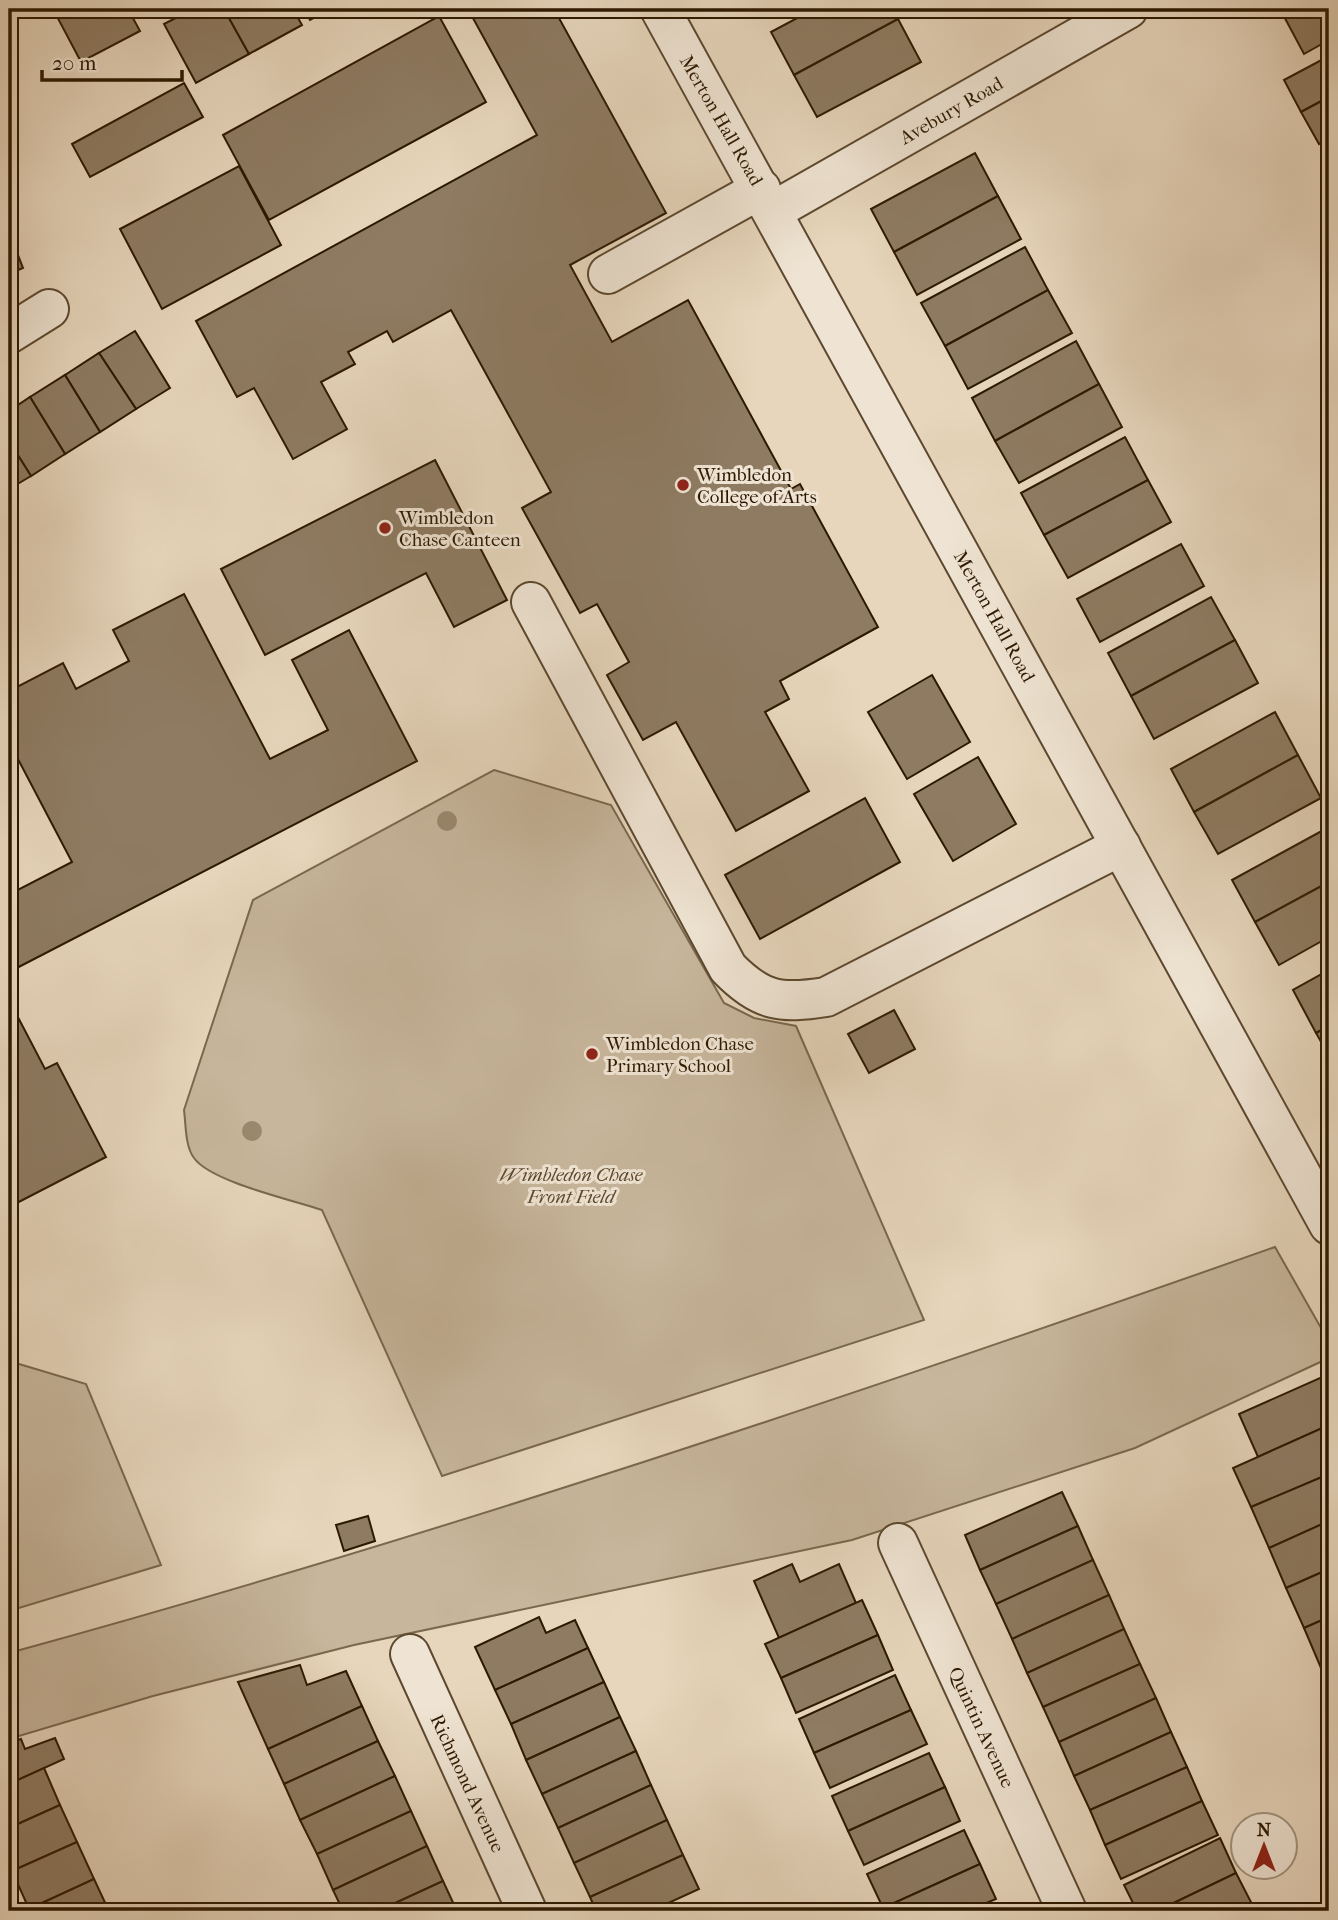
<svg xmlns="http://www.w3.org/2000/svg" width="1338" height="1920" viewBox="0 0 1338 1920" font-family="'IM FELL French Canon',serif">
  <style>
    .green { fill: #c7b69c; stroke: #7a684e; stroke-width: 2 }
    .building { fill: #8e7b62; stroke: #2d1900; stroke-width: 2 }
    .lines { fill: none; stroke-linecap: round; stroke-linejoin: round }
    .minor-casing { stroke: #5c482f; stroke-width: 42 }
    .minor { stroke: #efe4d3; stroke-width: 38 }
    .tree { fill: #9a886e }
    .poi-dot { fill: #8f2418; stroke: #efe4d3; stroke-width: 2.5 }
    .labels { text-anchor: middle; stroke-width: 6; stroke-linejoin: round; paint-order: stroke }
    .street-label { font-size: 19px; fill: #2d1900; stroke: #efe4d3 }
    .poi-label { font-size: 19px; fill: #2d1900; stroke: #efe4d3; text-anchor: start }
    .park-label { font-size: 19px; font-style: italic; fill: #5b482f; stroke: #efe4d3 }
  </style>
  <rect width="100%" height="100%" fill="#e7d6bc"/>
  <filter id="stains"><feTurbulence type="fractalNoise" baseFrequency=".00286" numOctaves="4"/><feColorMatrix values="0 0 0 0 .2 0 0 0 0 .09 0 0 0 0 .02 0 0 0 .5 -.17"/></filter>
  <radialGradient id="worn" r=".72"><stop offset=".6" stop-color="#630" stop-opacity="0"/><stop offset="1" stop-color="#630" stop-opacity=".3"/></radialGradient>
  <g class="green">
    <path d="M494,770L611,805L724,1003L754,1018L796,1026L924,1320L442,1476L322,1210C293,1200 211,1182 194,1158C185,1146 186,1125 184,1110L253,900Z"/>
    <path d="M1275,1247L1329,1342V1358L1135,1448L852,1540L354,1645L153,1696L9,1739V1653C436,1536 858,1394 1275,1247Z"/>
    <polygon points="9,1361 86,1384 161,1565 9,1611"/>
  </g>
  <g class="building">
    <polygon points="53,9 128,9 140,31 81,62"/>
    <polygon points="193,9 224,9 249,54 196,83 164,24"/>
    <polygon points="224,9 293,9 302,25 249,54"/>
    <polygon points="304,9 331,9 310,20"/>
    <polygon points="468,9 554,9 666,213 570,265 612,342 688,300 791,489 800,484 878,627 780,681 789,699 765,712 809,791 736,831 676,722 643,740 607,675 629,662 597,604 580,613 522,508 551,492 451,310 393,342 387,331 348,352 355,364 321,382 347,429 293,459 254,388 237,397 196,321 537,135"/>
    <polygon points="814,9 892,9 898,19 794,75 771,32"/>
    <polygon points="1280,9 1329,9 1329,40 1304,54"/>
    <polygon points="439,16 486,102 269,220 223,135"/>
    <polygon points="898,19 921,62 817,117 794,75"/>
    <polygon points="1329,56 1329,97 1301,112 1284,80"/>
    <polygon points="184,83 203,117 90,177 72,144"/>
    <polygon points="1329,97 1329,138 1319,144 1301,112"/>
    <polygon points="975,153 998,196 894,252 871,209"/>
    <polygon points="239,166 281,245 162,309 120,229"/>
    <polygon points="998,196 1021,239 917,295 894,252"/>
    <polygon points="9,232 23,268 9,274"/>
    <polygon points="1025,247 1048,290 945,346 921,303"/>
    <polygon points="1048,290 1072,333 968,389 945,346"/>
    <polygon points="135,331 170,388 136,409 99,353"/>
    <polygon points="1076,341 1099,384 995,441 972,398"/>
    <polygon points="99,353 136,409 100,432 65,375"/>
    <polygon points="65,375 100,432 65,454 30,397"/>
    <polygon points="1099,384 1122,427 1019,483 995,441"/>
    <polygon points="30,397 65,454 31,476 9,441 9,411"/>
    <polygon points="1125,437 1148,480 1044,535 1021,493"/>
    <polygon points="9,441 31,476 9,489"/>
    <polygon points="435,460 507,600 454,627 426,573 265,655 221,569"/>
    <polygon points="1148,480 1171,522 1068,578 1044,535"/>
    <polygon points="1181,544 1204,586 1100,642 1077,599"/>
    <polygon points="184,594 270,759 328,730 292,660 349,630 417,761 9,972 9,881 14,892 72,862 9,742 9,691 63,663 76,689 129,661 113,630"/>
    <polygon points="1211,597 1235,640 1131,696 1108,653"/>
    <polygon points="1235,640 1258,683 1154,739 1131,696"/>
    <polygon points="932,675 970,742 907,779 868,712"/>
    <polygon points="1275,712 1298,755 1194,812 1171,769"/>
    <polygon points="1298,755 1321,798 1218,854 1194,812"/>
    <polygon points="978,757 1016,824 953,861 914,794"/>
    <polygon points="865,798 900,862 760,939 725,875"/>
    <polygon points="1329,827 1329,882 1255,922 1232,880"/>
    <polygon points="1329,882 1329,937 1279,965 1255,922"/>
    <polygon points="1329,970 1329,1026 1316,1033 1293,990"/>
    <polygon points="9,1000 45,1069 57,1063 106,1157 9,1207"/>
    <polygon points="894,1010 915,1049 869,1073 848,1034"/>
    <polygon points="1329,1026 1329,1056 1316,1033"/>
    <polygon points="1329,1374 1329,1425 1258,1457 1239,1414"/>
    <polygon points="1329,1425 1329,1474 1251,1507 1233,1468"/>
    <polygon points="1329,1474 1329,1521 1269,1548 1251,1507"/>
    <polygon points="1062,1492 1078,1526 980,1570 965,1535"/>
    <polygon points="368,1516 375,1541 344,1551 336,1525"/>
    <polygon points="1329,1521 1329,1569 1286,1588 1269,1548"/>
    <polygon points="1078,1526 1093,1560 996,1604 980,1570"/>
    <polygon points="1093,1560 1109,1595 1012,1639 996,1604"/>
    <polygon points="792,1564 800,1582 839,1564 856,1603 779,1638 754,1581"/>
    <polygon points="1329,1569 1329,1617 1304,1628 1286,1588"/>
    <polygon points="1109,1595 1124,1629 1027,1673 1012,1639"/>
    <polygon points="862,1600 878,1635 781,1678 765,1644"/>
    <polygon points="539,1617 546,1633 575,1620 588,1648 495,1690 475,1647"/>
    <polygon points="1329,1617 1329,1665 1321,1668 1304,1628"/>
    <polygon points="1124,1629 1140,1664 1043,1707 1027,1673"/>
    <polygon points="878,1635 893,1670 796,1713 781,1678"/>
    <polygon points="588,1648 604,1682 511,1724 495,1690"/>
    <polygon points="1140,1664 1156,1698 1059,1742 1043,1707"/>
    <polygon points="300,1665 307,1685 346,1671 362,1706 268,1749 238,1682"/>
    <polygon points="1329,1665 1329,1686 1321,1668"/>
    <polygon points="895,1675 911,1710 814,1753 799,1719"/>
    <polygon points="604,1682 620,1717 526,1760 511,1724"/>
    <polygon points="1156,1698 1171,1732 1074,1776 1059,1742"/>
    <polygon points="362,1706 378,1741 284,1784 268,1749"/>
    <polygon points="911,1710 927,1744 830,1788 814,1753"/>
    <polygon points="620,1717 636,1751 542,1794 526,1760"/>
    <polygon points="1171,1732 1187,1767 1090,1810 1074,1776"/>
    <polygon points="55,1738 64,1759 9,1784 9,1743 21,1739 25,1749"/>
    <polygon points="378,1741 395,1776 300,1820 284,1784"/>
    <polygon points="636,1751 651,1785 558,1828 542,1794"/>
    <polygon points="929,1753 945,1787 848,1831 832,1796"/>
    <polygon points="1187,1767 1202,1801 1105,1845 1090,1810"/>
    <polygon points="44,1768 60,1805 9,1828 9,1784"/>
    <polygon points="395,1776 411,1811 317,1854 300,1820"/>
    <polygon points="651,1785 667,1820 574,1863 558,1828"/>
    <polygon points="945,1787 960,1821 864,1865 848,1831"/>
    <polygon points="1202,1801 1218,1835 1121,1879 1105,1845"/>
    <polygon points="60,1805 77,1842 12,1871 9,1864 9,1828"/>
    <polygon points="411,1811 427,1846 333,1890 317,1854"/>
    <polygon points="667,1820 683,1855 590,1897 574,1863"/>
    <polygon points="964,1830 980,1864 883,1908 867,1874"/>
    <polygon points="1220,1838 1236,1873 1157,1911 1137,1911 1124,1885"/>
    <polygon points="77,1842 94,1879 29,1909 12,1871"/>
    <polygon points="427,1846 443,1881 378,1911 343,1911 333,1890"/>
    <polygon points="683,1855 699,1889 651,1911 596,1911 590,1897"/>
    <polygon points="980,1864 996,1899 967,1911 884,1911 883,1908"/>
    <polygon points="1236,1873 1253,1906 1243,1911 1157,1911"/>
    <polygon points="94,1879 109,1911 30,1911 29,1909"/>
    <polygon points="443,1881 457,1911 378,1911"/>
  </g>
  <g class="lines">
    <defs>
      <g id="minor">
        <polyline points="660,9 1329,1225"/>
        <polyline points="773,211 1128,9"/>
        <polyline points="608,274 761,189"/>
        <polyline points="9,334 49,309"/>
        <path d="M531,602L728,968C761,1002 781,1004 826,997L1121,846"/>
        <polyline points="898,1543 1067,1911"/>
        <polyline points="410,1654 527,1911"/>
      </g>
    </defs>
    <use href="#minor" class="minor-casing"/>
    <use href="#minor" class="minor"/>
  </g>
  <g class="tree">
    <circle cx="447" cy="821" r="10"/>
    <circle cx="252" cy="1131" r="10"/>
  </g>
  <g class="poi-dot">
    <circle cx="683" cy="485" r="7"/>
    <circle cx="385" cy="528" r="7"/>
    <circle cx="592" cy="1054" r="7"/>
  </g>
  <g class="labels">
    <g class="street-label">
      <text transform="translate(951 110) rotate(-30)" y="7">Avebury Road</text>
      <text transform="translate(722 120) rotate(60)" y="7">Merton Hall Road</text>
      <text transform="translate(995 616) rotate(61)" y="7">Merton Hall Road</text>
      <text transform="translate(982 1727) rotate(65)" y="7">Quintin Avenue</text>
      <text transform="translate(468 1783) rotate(65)" y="7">Richmond Avenue</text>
    </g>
    <g class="poi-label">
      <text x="697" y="481">Wimbledon<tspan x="697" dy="22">College of Arts</tspan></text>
      <text x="399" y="524">Wimbledon<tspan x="399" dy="22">Chase Canteen</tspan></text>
      <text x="606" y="1050">Wimbledon Chase<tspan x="606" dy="22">Primary School</tspan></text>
    </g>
    <g class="park-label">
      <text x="571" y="1181">Wimbledon Chase<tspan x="571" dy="22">Front Field</tspan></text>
    </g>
  </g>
  <rect width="1338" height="1920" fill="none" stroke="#e7d6bc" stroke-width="35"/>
  <rect x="10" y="10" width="1317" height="1899" fill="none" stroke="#2d1900" stroke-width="3.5"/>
  <rect x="18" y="18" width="1303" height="1885" fill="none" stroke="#2d1900" stroke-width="2"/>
  <g transform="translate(1264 1846)"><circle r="33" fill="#efe4d3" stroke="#a1937f" stroke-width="2"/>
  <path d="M0-5L12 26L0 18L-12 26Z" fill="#8f2418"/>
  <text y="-10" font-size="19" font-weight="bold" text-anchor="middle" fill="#2d1900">N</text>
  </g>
  <path d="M42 70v10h140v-10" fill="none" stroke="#2d1900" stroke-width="3.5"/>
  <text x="52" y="70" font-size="21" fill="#2d1900" stroke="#efe4d3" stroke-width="5" paint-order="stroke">20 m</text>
  <rect width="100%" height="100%" filter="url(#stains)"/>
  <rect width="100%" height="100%" fill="url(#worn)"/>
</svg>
